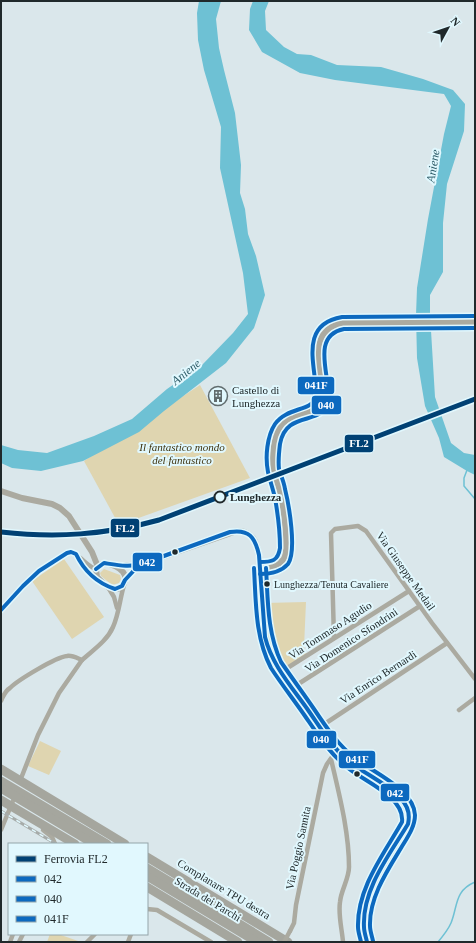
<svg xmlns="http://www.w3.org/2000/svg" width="476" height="943" viewBox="0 0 476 943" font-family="'Times New Roman',serif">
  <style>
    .green { fill: #dfd5b0 }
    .water { fill: #6ec1d4 }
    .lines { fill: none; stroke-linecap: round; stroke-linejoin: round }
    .stream { stroke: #6ec1d4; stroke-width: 1.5 }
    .minor { stroke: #abaaa0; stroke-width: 4.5 }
    .tertiary { stroke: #abaaa0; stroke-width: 6 }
    .motorway { stroke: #a5a69e; stroke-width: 9 }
    .rail-casing { stroke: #a7acaa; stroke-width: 3 }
    .rail { stroke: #e1f8fe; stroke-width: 1.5; stroke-dasharray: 4.5; stroke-linecap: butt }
    .minor-bridge { stroke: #abaaa0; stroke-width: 4.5 }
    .motorway-bridge { stroke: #a5a69e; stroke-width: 9 }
    .bus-1-casing { stroke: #e1f8fe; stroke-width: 7 }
    .bus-2-casing { stroke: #e1f8fe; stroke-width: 7 }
    .bus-3-casing { stroke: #e1f8fe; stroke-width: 7 }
    .bus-1 { stroke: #0c69bf; stroke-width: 4 }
    .bus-2 { stroke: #0c69bf; stroke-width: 4 }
    .bus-3 { stroke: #0c69bf; stroke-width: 4 }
    .rail-1-casing { stroke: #e1f8fe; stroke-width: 8 }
    .rail-1 { stroke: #004174; stroke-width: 5 }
    .stop-dot { fill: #e1f8fe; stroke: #20292b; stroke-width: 2 }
    .bus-dot { fill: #20292b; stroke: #e1f8fe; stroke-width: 1.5 }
    .labels { text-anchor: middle; stroke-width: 4; stroke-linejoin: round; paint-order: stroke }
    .bus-label { font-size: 10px; fill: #20292b; stroke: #e1f8fe; text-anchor: start }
    .poi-label { font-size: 11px; fill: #20292b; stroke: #e1f8fe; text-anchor: start }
    .park-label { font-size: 11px; font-style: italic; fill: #3f330f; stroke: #e1f8fe }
    .stop-label { font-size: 11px; font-weight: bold; fill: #20292b; stroke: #e1f8fe; text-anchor: start }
    .street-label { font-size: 11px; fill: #20292b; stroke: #e1f8fe }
    .water-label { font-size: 12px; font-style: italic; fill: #2c5b67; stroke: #e1f8fe }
    .line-badge { stroke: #e1f8fe; stroke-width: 1.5 }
    .badge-label { font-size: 11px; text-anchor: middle; font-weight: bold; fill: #fff }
  </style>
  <rect width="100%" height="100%" fill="#dae7eb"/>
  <g class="green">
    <polygon points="200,385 250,478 119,525 84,461"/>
    <polygon points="64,559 104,617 72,639 32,581"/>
    <polygon points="104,569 120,575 121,579 119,583 112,585 101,576 100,573"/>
    <polygon points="306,602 304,647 306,654 282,670 274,658 266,638 264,603"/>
    <polygon points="40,741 61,751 49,775 28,766"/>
    <polygon points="50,934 58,934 81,942 47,942"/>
  </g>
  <g class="water">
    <polygon points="199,1 221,1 216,19 219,48 224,70 235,113 241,165 240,193 245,209 248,234 256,256 265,295 254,328 226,363 164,411 139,432 83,461 41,471 12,468 1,463 1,445 18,450 47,453 94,436 132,419 167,389 202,365 233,333 248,314 243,273 220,168 221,127 204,70 198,40 197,13"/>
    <polygon points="253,1 269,1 265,11 266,30 284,47 297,54 311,55 337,65 381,67 423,79 453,90 465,104 464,131 447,184 443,223 443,272 430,295 430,314 435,397 451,443 464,453 475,455 475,475 467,471 444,457 439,438 425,406 417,358 416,315 417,288 428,219 444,134 451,106 444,94 335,80 300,73 262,52 249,30 250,9"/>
  </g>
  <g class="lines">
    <g class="stream">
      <polyline points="467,470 464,478 464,486 475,499"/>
      <path d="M438,942C443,936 448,930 451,923C458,906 454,891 475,882"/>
    </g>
    <g class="minor">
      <path d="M77,558C83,568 89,575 99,580"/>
      <polyline points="108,587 114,597 117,608"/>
      <path d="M1,610C21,584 39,571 65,553C78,550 85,566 96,569"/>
      <polyline points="334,638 331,533 335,529 358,526 366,531 432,623 475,679"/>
      <polyline points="281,672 409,591"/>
      <polyline points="292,688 420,606"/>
      <path d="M1,701C3,696 5,691 10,688C18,680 56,657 67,656C72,655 77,658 82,660C93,650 107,641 113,627C119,614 120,598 124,585"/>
      <polyline points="459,710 475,698"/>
      <polyline points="320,727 447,643"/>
      <path d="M331,759C339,794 349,831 349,867C349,879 341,890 340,902C338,915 342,929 343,942"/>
      <polyline points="20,781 38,735 59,693 82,660"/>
      <polyline points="1,830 15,796"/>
      <polyline points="43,830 52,837 55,844"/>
      <polyline points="147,909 157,910 211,942"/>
      <polyline points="290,931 294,923 296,905 323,773 327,764 337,750"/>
      <polyline points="10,942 13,934"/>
      <polyline points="19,942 23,934"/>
      <polyline points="87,942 95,934"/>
      <polyline points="128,942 131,934"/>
    </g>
    <g class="tertiary">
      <polyline points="1,491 22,498 52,504 60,508 69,516 92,552 98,567"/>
      <path d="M105,563C111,564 119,567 123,572C129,579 122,591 112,589C106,587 101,581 97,577L96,569L100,565Z"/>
      <path d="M113,565H139L234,532C241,530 248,532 253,538C264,553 263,616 265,637C270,664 292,688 308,710C320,727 331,746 347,760C364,774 386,783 401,799C408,807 411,815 408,824C390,857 353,903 367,942"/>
      <path d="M260,568C268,568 277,567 283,560C290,553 283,503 280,492C278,482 272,472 273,462C273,451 274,436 280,427C289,411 317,417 322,401C323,396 322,390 322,386C319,369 314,350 323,335C328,328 335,324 343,323H445L475,322"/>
      <polyline points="125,580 139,565"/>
    </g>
    <g class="motorway">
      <polyline points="147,857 288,942"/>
      <polyline points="147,868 269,942"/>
      <polyline points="147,876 257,942"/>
      <polyline points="147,887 238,942"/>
    </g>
    <defs>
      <polyline id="rail" points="1,811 56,844"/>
    </defs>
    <use href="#rail" class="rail-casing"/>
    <use href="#rail" class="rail"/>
    <polyline class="minor-bridge" points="284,942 290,931"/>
    <g class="motorway-bridge">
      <polyline points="1,769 125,844"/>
      <polyline points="1,781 107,844"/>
      <polyline points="1,788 94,844"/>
      <polyline points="1,800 75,844"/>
    </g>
    <defs>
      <g id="bus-1">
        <path d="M96,569L104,563C117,565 131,568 144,563"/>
        <path d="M1,610L23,586L39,571L67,553L71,552L76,554C84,571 97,583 115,589L122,586L125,580L139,565L230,532C249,529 255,537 259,555L265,637C272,665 291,686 308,710C320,727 331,746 347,760C364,774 386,782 401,799C408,806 410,815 408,824C390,854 362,889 364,927C364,932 366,937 367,942"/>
      </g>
      <g id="bus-2">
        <path d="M254,568C256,603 255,637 271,668C282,685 294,700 305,716C318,735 330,754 348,768C365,782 405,797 402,822C384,854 357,888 358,927C358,932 360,937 361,942"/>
        <path d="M260,574C270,574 281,572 288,564C297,551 289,505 285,489C284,482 281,476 279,469C278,461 279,452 280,444C286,409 324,427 328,401C332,379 309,336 344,329L475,328"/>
      </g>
      <g id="bus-3">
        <path d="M260,562C272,562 278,561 280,548C280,531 278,515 275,498C273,489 270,481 268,472C265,457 267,436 275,424C286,408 309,411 316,399C318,370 296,325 342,317L475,316"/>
        <path d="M266,568C268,600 267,632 281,662C292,678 303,693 314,709C326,727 338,745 355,758C372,772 414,789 415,815C415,827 407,838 401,848C387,871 369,898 370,926C370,931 372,936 373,941"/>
      </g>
    </defs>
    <use href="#bus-1" class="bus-1-casing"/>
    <use href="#bus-2" class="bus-2-casing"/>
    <use href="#bus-3" class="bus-3-casing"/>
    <use href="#bus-1" class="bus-1"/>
    <use href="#bus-2" class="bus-2"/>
    <use href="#bus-3" class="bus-3"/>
    <defs>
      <path id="rail-1" d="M1,532C56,538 105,535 159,520L475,399"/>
    </defs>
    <use href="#rail-1" class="rail-1-casing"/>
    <use href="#rail-1" class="rail-1"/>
  </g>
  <defs>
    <symbol id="building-ring" viewBox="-11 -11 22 22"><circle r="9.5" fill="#e1f8fe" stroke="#616c6e" stroke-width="1.5"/><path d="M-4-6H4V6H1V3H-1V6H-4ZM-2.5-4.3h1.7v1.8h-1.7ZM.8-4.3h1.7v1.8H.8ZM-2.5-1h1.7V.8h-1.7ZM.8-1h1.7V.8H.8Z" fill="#616c6e"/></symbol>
  </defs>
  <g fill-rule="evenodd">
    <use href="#building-ring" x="207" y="385" width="22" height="22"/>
  </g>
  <circle class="stop-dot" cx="220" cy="497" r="5.5"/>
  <g class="bus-dot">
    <circle cx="175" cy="552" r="3.5"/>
    <circle cx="267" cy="584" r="3.5"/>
    <circle cx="357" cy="774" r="3.5"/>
  </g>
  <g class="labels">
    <g class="bus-label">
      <text x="274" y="588">Lunghezza/Tenuta Cavaliere</text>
    </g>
    <g class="poi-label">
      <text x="232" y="394">Castello di<tspan x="232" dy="13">Lunghezza</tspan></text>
    </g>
    <g class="park-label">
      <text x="182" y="451">Il fantastico mondo<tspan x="182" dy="13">del fantastico</tspan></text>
    </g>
    <g class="stop-label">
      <text x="230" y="501">Lunghezza</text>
    </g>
    <g class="street-label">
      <text transform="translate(406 571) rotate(55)" y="4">Via Giuseppe Medail</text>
      <text transform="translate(330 630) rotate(-33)" y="4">Via Tommaso Agudio</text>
      <text transform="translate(351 640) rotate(-33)" y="4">Via Domenico Sfondrini</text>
      <text transform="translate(378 677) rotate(-33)" y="4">Via Enrico Bernardi</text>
      <text transform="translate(298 848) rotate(-78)" y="4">Via Poggio Sannita</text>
      <text transform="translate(224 889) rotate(31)" y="4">Complanare TPU destra</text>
      <text transform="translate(208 899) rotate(31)" y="4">Strada dei Parchi</text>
    </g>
    <g class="water-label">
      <text transform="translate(433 166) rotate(-81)" y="4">Aniene</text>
      <text transform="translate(186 372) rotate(-39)" y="4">Aniene</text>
    </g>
  </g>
  <g class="line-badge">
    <rect x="297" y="376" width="38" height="19" rx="4" fill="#0c69bf"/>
    <rect x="311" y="395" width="31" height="20" rx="4" fill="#0c69bf"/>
    <rect x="344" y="434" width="30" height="19" rx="4" fill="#004174"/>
    <rect x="110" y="518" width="30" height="20" rx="4" fill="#004174"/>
    <rect x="132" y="552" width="31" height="20" rx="4" fill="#0c69bf"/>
    <rect x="306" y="730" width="31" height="19" rx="4" fill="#0c69bf"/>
    <rect x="338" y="750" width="38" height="19" rx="4" fill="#0c69bf"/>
    <rect x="380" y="783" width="30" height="19" rx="4" fill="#0c69bf"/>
  </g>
  <g class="badge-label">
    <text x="316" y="389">041F</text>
    <text x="326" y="409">040</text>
    <text x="359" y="447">FL2</text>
    <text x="125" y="532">FL2</text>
    <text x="147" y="566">042</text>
    <text x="321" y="743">040</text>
    <text x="357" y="763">041F</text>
    <text x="395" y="797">042</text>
  </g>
  <rect width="476" height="943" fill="none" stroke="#20292b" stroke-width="4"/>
  <rect x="8" y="843" width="140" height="92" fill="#e1f8fe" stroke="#94a5aa"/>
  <rect x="16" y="856" width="20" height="6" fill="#004174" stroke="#94a5aa"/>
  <text x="44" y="863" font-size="12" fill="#20292b">Ferrovia FL2</text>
  <rect x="16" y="876" width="20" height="6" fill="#0c69bf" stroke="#94a5aa"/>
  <text x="44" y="883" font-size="12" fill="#20292b">042</text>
  <rect x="16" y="896" width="20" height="6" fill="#0c69bf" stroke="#94a5aa"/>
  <text x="44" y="903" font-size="12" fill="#20292b">040</text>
  <rect x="16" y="916" width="20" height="6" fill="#0c69bf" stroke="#94a5aa"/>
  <text x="44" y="923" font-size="12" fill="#20292b">041F</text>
  <g transform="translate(448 28) rotate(50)" stroke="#e1f8fe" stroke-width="3" paint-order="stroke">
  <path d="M0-3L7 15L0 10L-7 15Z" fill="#20292b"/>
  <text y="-6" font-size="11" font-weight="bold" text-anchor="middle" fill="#20292b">N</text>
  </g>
</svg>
